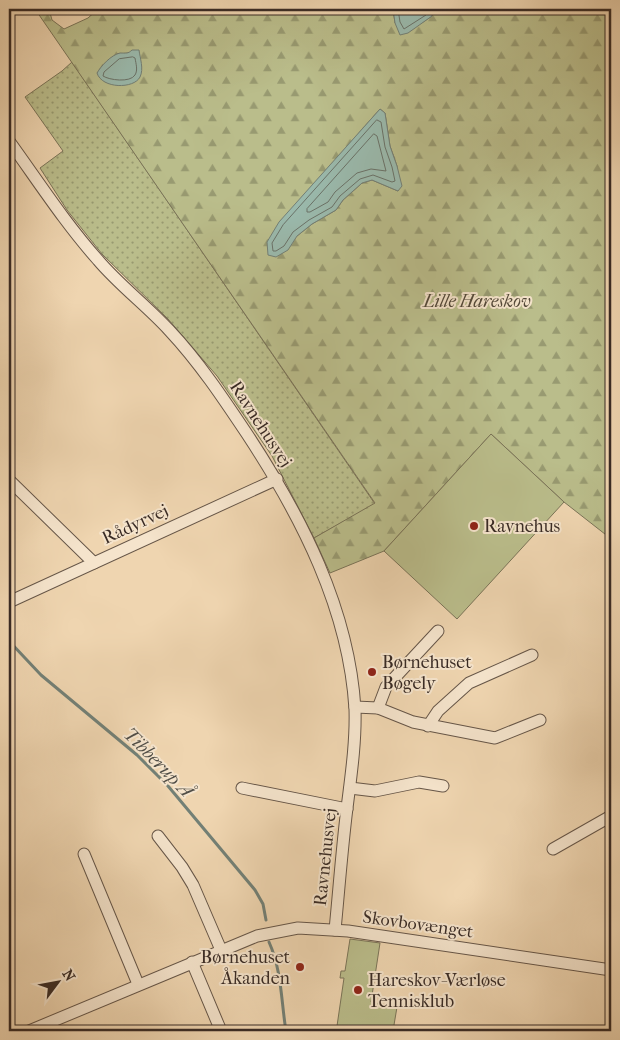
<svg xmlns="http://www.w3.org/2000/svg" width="620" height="1040" viewBox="0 0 620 1040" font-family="'IM FELL French Canon',serif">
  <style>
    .green { fill: url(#green-dots); stroke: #7a7458 }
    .forest { fill: url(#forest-firs); stroke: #7a7458; fill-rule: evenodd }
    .pitch { fill: #babd8b; stroke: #7a7458 }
    .water { fill: #9ab9ac; stroke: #738076 }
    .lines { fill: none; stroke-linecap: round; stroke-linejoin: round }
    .shore { stroke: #6a7268; stroke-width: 1 }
    .stream { stroke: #738076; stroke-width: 3 }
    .minor-casing { stroke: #665648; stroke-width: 13 }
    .minor { stroke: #f5e4cc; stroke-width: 11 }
    .poi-dot { fill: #8f2418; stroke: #f5e4cc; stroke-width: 2 }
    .labels { text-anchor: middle; stroke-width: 4; stroke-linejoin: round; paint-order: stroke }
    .park-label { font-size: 18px; font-style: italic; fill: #534839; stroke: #f5e4cc }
    .street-label { font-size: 18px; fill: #392b25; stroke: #f5e4cc }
    .poi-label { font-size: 18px; fill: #392b25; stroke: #f5e4cc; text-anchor: start }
    .water-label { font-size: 19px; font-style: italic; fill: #514e47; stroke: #f5e4cc }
  </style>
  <defs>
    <pattern id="green-dots" width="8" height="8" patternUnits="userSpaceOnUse" patternTransform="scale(1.25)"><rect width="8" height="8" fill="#babd8b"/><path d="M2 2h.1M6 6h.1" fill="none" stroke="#989a71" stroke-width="1.8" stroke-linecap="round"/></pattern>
    <pattern id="forest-firs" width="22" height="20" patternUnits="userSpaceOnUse" patternTransform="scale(1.25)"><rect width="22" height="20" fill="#babd8b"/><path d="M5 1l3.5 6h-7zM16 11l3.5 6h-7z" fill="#989a71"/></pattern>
  </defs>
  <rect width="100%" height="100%" fill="#efd5b0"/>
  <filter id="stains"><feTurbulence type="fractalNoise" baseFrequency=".004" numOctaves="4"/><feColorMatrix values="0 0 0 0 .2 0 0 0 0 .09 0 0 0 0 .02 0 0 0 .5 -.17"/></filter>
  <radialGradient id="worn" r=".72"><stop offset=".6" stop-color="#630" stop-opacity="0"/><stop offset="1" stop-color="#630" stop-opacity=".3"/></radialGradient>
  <polygon class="green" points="72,62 375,504 314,538 272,456 217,376 168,319 102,254 67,210 40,168 63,151 25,97 62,71"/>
  <path class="forest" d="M35,9H49L52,20L64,29L88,18L98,9H393L395,23L423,22L432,16L431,9H611V541L610,538L564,502L491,434L384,551L330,573L314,538L375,503ZM129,53L97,73L117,54ZM380,109L385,113L390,146L397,166L398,191L372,180L362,183L343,200L336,210L312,224L297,236L299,201Z"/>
  <g class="pitch">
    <polygon points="491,434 564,502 457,619 384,551"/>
    <polygon points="350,939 380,943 371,1002 397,1007 393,1031 370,1031 337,1026 344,978 340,978 341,971 345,971"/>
  </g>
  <g class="water">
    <polygon points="393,9 431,9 432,16 408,33 400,35 395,23"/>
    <path d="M132,50H139C140,58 144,69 140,77C134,89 102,89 97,73C101,66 111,55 120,53C126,53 128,54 132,50Z"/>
    <polygon points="380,109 385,113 390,146 397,166 402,186 398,191 372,180 362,183 343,200 336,210 312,224 297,236 288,250 276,257 268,255 267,242 279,222"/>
  </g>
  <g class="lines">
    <g class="shore">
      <polyline points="398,9 400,22 404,29 426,15 426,9"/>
      <path d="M133,57L135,58C136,64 138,70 135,75C130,83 109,80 103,76L104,72L119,59Z"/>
      <polygon points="377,120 381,122 385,147 392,167 395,181 392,182 373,175 360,179 340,196 332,207 309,220 293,232 284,246 276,251 273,251 272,243 283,225"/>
      <polygon points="374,134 377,136 386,171 371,169 357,173 335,192 328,202 310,212 307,212 307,209"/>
    </g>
    <g class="stream">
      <polyline points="9,641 41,675 137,755 168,786 255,890 263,904 266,920"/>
      <path d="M269,942C282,971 281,1001 286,1031"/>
    </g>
    <defs>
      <g id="minor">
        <path d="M9,141C38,181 65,223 98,260C119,285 146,305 169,330C199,362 223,398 247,434C301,516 349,609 355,709C356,742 351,776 347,808C342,848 339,889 335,930"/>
        <polyline points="9,480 94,563"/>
        <polyline points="9,602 277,479"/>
        <polyline points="355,707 378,708 413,722 495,738 540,720"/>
        <polyline points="378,708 386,687 438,631"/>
        <polyline points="428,726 438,711 469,683 532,655"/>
        <polyline points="242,788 347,809"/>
        <polyline points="350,788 375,791 419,782 443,786"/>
        <polyline points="158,836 182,867 193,885 221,950"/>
        <polyline points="553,849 611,816"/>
        <polyline points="84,854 138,984"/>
        <polyline points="192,962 221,1031"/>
        <polyline points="29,1031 257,936 298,928 348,931 611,970"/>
      </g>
    </defs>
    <use href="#minor" class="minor-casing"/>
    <use href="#minor" class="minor"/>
  </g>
  <g class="poi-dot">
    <circle cx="474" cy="526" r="5"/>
    <circle cx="372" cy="672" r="5"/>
    <circle cx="300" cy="967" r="5"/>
    <circle cx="358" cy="990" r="5"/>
  </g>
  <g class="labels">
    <g class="park-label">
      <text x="477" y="307">Lille Hareskov</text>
    </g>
    <g class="street-label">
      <text transform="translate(261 424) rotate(57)" y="6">Ravnehusvej</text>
      <text transform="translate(135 524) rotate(-25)" y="6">Rådyrvej</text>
      <text transform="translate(325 857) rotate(-84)" y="6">Ravnehusvej</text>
      <text transform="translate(418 924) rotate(8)" y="6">Skovbovænget</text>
    </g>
    <g class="poi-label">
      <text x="484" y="532">Ravnehus</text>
      <text x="382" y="668">Børnehuset<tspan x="382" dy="21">Bøgely</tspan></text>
      <text x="290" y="963" text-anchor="end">Børnehuset<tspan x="290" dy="21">Åkanden</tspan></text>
      <text x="368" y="986">Hareskov-Værløse<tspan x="368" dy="21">Tennisklub</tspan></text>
    </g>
    <g class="water-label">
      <text transform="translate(159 762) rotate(45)" y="7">Tibberup Å</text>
    </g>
  </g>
  <rect width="620" height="1040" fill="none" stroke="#efd5b0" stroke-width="30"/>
  <rect x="10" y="10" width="600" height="1020" fill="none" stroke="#392b25" stroke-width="2.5"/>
  <rect x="15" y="15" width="590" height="1010" fill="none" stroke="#392b25"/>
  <g transform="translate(58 982) rotate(58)" stroke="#f5e4cc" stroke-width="4" paint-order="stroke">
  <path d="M0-4L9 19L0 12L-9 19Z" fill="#392b25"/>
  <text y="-8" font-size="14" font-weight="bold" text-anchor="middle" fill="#392b25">N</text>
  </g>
  <rect width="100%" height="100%" filter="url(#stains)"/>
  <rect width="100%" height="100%" fill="url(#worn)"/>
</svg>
